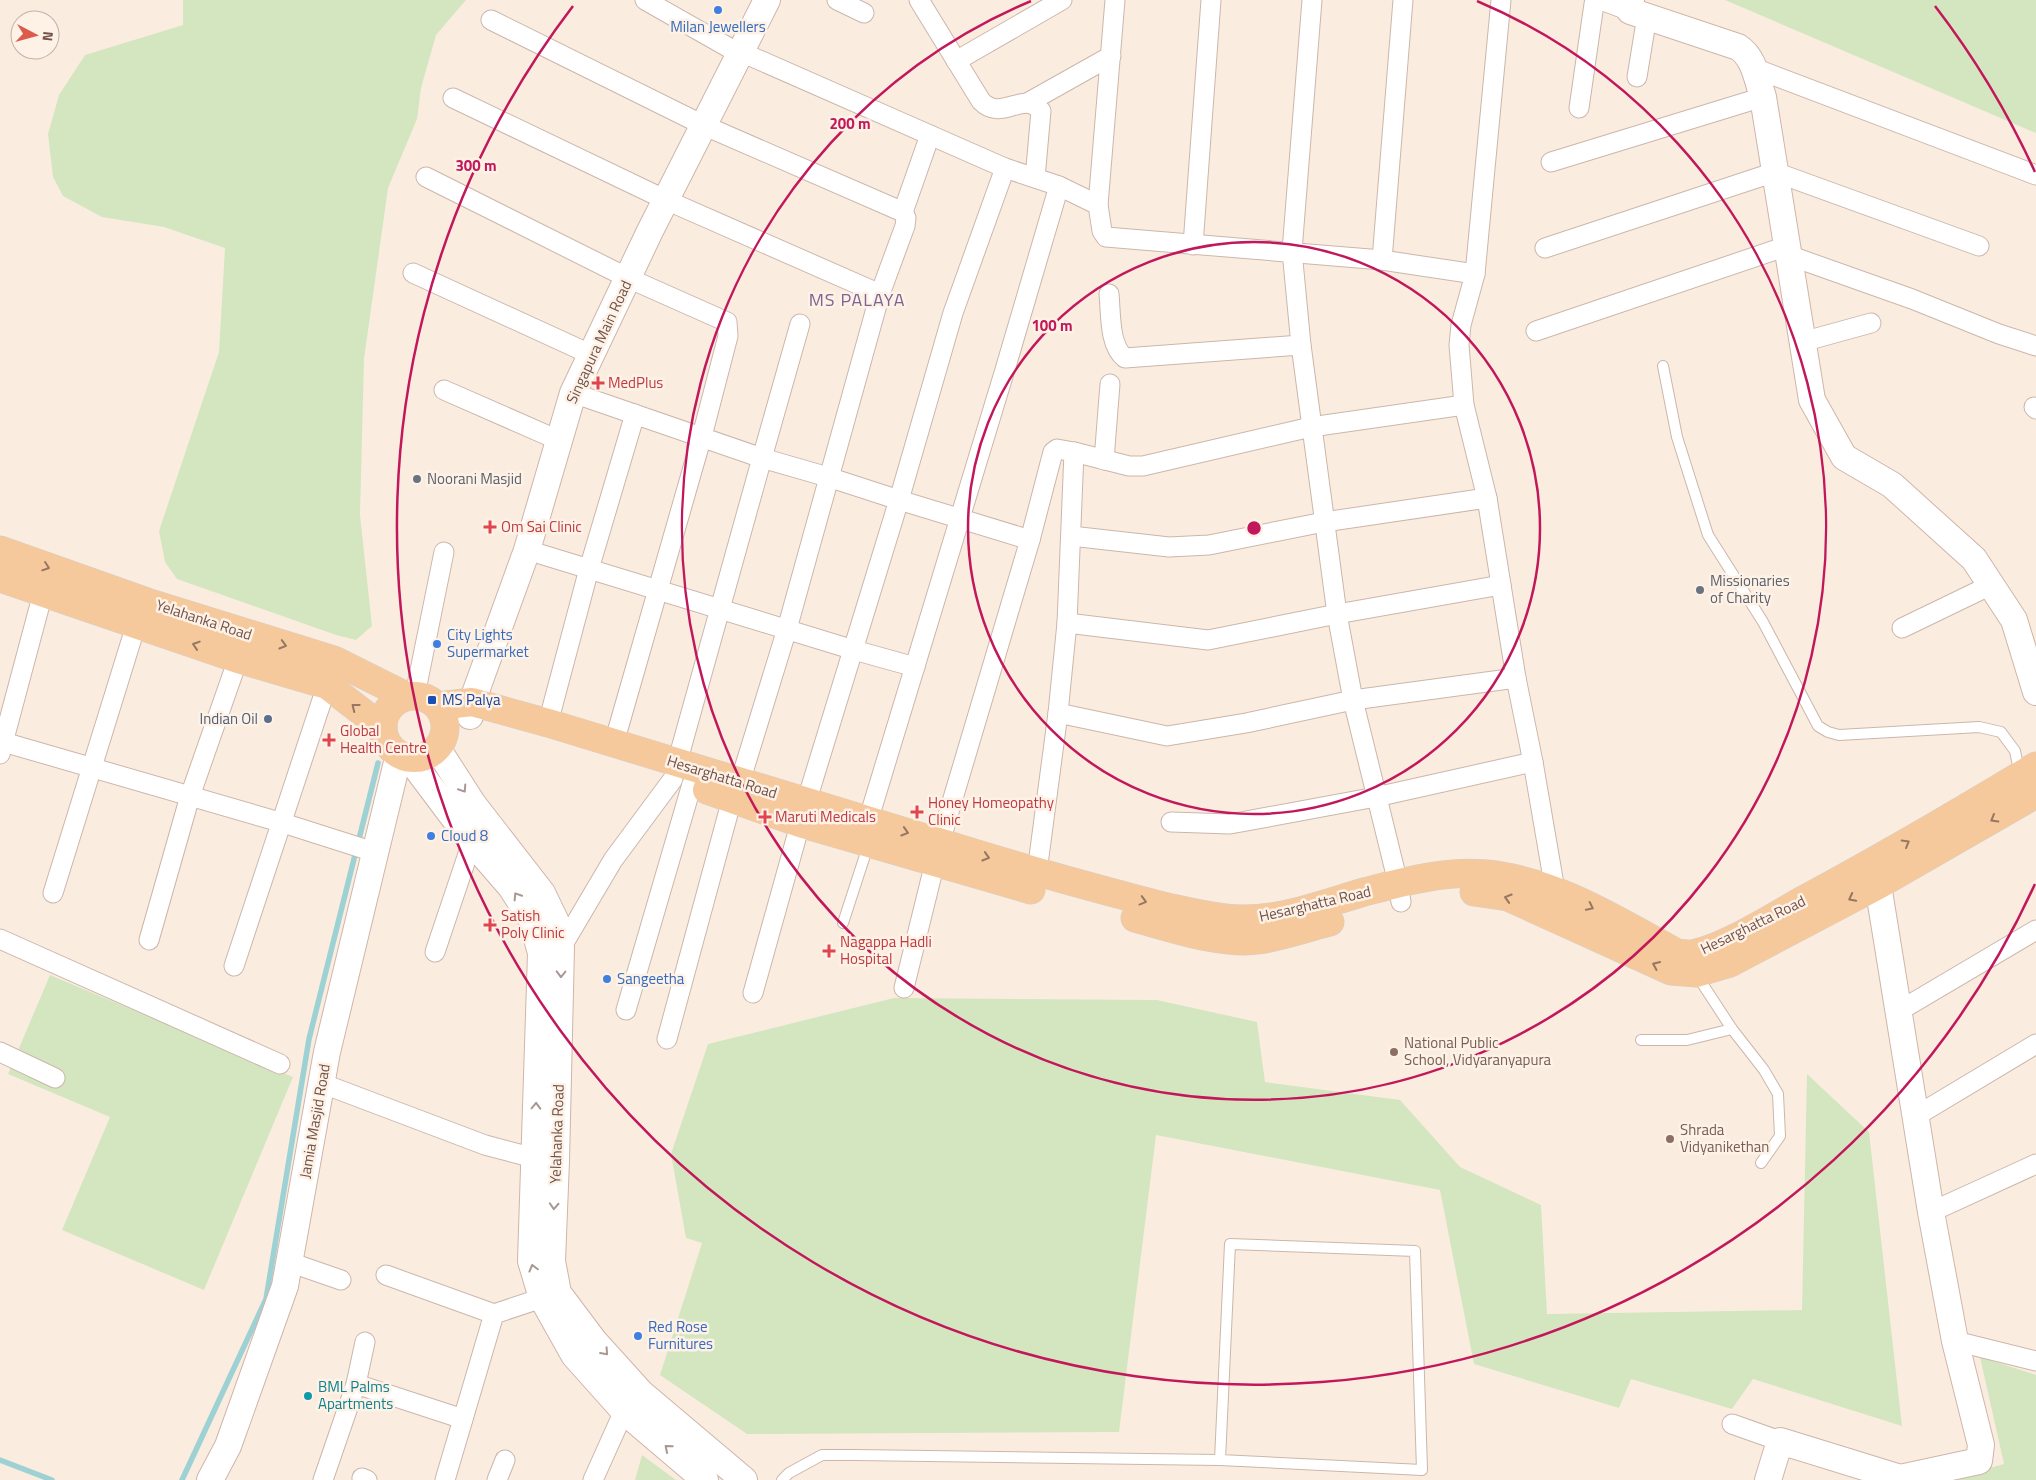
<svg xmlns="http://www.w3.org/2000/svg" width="2036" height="1480" viewBox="0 0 2036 1480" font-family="'Titillium Web',sans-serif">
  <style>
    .green { fill: #d4e6c0 }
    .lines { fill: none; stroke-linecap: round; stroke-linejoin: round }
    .stream { stroke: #9ed1d3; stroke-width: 5.5 }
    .lane-casing { stroke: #ccb6ab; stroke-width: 12 }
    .street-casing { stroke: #ccb6ab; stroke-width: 21 }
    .secondary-casing { stroke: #cfb5a9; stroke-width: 28 }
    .primary-casing { stroke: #d7cfcc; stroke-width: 29 }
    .lane { stroke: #fff; stroke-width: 10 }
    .street { stroke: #fff; stroke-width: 19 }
    .secondary { stroke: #fff; stroke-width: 26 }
    .primary { stroke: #f5c99c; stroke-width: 28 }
    .oneway { stroke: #977663 }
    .oneway2 { stroke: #a99792 }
    .ring { fill: none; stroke: #c2185b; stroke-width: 2.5 }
    .shop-dot { fill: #3f7fe0; stroke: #fef1e6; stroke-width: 2 }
    .health-dot { fill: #e0444e; stroke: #fef1e6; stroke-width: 2 }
    .worship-dot { fill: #6b7280; stroke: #fef1e6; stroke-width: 2 }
    .transit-dot { fill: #1a4fb4; stroke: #fef1e6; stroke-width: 2 }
    .service-dot { fill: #5c6f8a; stroke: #fef1e6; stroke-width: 2 }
    .education-dot { fill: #8d6e63; stroke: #fef1e6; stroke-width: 2 }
    .culture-dot { fill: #0f9aa8; stroke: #fef1e6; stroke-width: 2 }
    .labels { text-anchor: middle; stroke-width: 5; stroke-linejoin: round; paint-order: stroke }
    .shop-label { font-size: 15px; fill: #366cbe; stroke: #fef1e6; text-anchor: start }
    .street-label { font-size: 15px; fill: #6f524a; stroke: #fef1e6 }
    .health-label { font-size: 15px; fill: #be3a42; stroke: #fef1e6; text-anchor: start }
    .worship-label { font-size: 15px; fill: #5b616d; stroke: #fef1e6; text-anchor: start }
    .transit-label { font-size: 15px; fill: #164399; stroke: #fef1e6; text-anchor: start }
    .service-label { font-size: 15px; fill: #4e5e75; stroke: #fef1e6; text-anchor: end }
    .education-label { font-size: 15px; fill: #785e54; stroke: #fef1e6; text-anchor: start }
    .culture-label { font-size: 15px; fill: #0d838f; stroke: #fef1e6; text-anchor: start }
    .quarter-label { font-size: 18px; letter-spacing: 1px; fill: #7d6592; stroke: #fef1e6 }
    .centre { fill: #c2185b; stroke: #fef1e6; stroke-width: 2.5 }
    .ring-label { font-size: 15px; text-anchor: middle; font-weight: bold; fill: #c2185b; stroke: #fef1e6; stroke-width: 5; stroke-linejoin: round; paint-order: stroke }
  </style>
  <rect width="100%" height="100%" fill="#faede0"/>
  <g class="green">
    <polygon points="183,0 466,0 436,35 421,88 417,119 388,188 364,359 360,515 372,626 356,640 336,635 177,579 165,562 159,531 219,352 225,248 164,227 102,217 63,196 53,177 48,134 59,95 85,55 183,25"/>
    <polygon points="1725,0 2036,0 2036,133"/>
    <polygon points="50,975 293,1077 204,1290 62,1230 110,1117 8,1074"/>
    <polygon points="894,998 1157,1000 1257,1022 1265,1082 1400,1100 1460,1167 1541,1205 1547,1314 1802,1310 1807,1074 1869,1132 1902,1426 1753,1379 1732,1409 1631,1379 1619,1408 1474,1364 1440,1190 1156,1135 1119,1432 747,1434 660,1375 702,1243 686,1238 671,1154 708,1044"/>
    <polygon points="1980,1357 2036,1375 2036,1480 1946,1480 2004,1464"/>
    <polygon points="642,1455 676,1480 635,1480"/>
  </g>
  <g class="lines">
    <g class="stream">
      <polyline points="0,1460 52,1480"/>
      <polyline points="182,1480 266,1299 309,1039 378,763"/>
    </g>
    <defs>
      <g id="lane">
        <polyline points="1663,366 1677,437 1708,535 1763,622 1818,726 1828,732 1839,735 1979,727 2001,732 2015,751 2020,775"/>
        <polyline points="843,923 869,843"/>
        <polyline points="1696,974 1732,1029 1764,1070 1778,1094 1780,1136 1761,1163"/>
        <polyline points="1641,1040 1687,1040 1732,1029"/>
        <polyline points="782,1480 789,1473 822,1455 855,1455 1220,1460 1422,1470 1415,1251 1230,1244 1220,1460"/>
      </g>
      <g id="street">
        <polyline points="645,0 740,54"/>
        <polyline points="837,0 864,13"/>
        <path d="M919,0L981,101C1002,123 1023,89 1041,111L1035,178"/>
        <polyline points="1312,0 1292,251 1301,345 1337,614 1353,700 1398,883 1401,902"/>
        <polyline points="1403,0 1382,260 1475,274"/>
        <polyline points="1501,0 1475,274 1461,325 1459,345 1464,405 1487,498 1516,678 1533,762 1555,890"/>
        <polyline points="1601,0 1630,11"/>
        <polyline points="491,20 703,125 903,212 906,218 905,226 880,294"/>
        <polyline points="741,52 1005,168 1059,186 1098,205 1102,231 1106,237 1382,260"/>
        <polyline points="956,61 1062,0"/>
        <polyline points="1754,68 2036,175"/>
        <polyline points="1637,77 1647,16"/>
        <polyline points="453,98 666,200 880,294 787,629 740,782 732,799 667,1039"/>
        <polyline points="1029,102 1111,56"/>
        <polyline points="1579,108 1594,4 1597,0"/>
        <polyline points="1551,162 1763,97"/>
        <polyline points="426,177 628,278 727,322 728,336 702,436 614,743"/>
        <polyline points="1098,205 1115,0"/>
        <polyline points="903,212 930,135"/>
        <polyline points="1193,245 1211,0"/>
        <polyline points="1545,248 1775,172 1979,246"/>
        <polyline points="1788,255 1912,299 1999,334 2036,346"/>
        <polyline points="413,273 592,355"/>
        <path d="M1109,294C1111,314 1109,346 1125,358L1301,345"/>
        <polyline points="1536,331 1787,246"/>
        <polyline points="1802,342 1871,323"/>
        <polyline points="444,390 558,440"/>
        <polyline points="573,393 762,458 800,324"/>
        <polyline points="2034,407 2036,409"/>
        <polyline points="1104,460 1110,384"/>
        <polyline points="1071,536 1169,547 1209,545 1324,522 1487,498"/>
        <polyline points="1030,540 1053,452 1057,449 1074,452"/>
        <polyline points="527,550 854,650 915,667"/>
        <polyline points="1067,623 1208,640 1337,614 1501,585"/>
        <polyline points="1902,628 1991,585"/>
        <polyline points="415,695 444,552"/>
        <polyline points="1058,713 1167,736 1246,723 1353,700 1516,678"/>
        <polyline points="548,723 589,569 635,414"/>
        <polyline points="0,741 283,823 374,852"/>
        <polyline points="0,754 43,593"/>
        <polyline points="677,763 762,458 828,477 899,500 806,803 753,993"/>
        <polyline points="1171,822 1230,824 1376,797 1533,762"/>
        <polyline points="869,831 868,821 1004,373 1059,186"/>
        <polyline points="1037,872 1058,713 1067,623 1074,452 1129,466 1143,466 1311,427 1464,405"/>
        <polyline points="53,893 136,625"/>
        <polyline points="0,939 280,1064"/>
        <polyline points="149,940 190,796 238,659"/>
        <polyline points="561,948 613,860 673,779"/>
        <polyline points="435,952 472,842"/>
        <polyline points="234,966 327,685"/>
        <polyline points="904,988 940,842 1030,540 899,500 953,313 1005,168"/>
        <polyline points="626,1010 692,784"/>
        <polyline points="1899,1011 2036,930"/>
        <polyline points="0,1052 55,1078"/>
        <polyline points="321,1083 485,1145 534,1158"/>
        <polyline points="1916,1116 2036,1044"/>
        <polyline points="1931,1212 2036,1164"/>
        <polyline points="289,1262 341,1280"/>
        <polyline points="386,1275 494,1314"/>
        <polyline points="1955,1341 2036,1361"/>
        <polyline points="356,1384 463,1419"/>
        <polyline points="1732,1424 1780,1441"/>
        <polyline points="362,1478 367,1480"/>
        <polyline points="323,1480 356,1384 365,1342"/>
        <polyline points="445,1480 494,1314 542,1298"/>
        <polyline points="497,1480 505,1460"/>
        <polyline points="593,1480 624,1411 631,1403"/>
      </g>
      <g id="secondary">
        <path d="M1631,0L1630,11L1738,47C1754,57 1757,79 1763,97L1812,400L1844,457L1892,485L1974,559L2014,620L2036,692"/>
        <polyline points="470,716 472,702 527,550 573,393 650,231 767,0"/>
        <polyline points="437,748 473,804 542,893 556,922 561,948 556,1161 552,1261 558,1293 594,1341 641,1393 744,1480"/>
        <polyline points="409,758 472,842 511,887 532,920 541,953 531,1261 542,1298 574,1355 624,1411 705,1480"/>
        <polyline points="210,1480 228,1446 285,1286 327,1052 399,754"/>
        <polyline points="1768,1480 1780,1441 1900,1478 1979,1461 1981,1445 1955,1341 1931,1212 1878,885 1871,865"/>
      </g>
      <g id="primary">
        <polyline points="0,550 147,602 334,660 406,696"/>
        <polyline points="0,578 238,659 327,685 383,728"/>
        <circle cx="414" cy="727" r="31"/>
        <path d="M438,706L472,702L548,723C680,763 812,803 945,844C999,861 1054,877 1110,892C1148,902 1186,913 1225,918C1272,924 1320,905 1364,892C1403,882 1446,870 1487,874C1556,881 1618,921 1677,953C1684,954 1690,955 1696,953C1730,945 1774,916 1805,899C1883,857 1960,812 2036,766"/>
        <polyline points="707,790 800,823 1031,890"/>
        <polyline points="1474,892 1508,897 1671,971 1696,973 1730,963 1878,885 2036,794"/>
        <path d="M1135,918C1171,928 1222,945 1259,940C1283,936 1307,928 1330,922"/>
      </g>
    </defs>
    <use href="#lane" class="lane-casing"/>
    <use href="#street" class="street-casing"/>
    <use href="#secondary" class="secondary-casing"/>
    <use href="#primary" class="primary-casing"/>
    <use href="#lane" class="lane"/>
    <use href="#street" class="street"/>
    <use href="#secondary" class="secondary"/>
    <use href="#primary" class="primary"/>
  </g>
  <defs><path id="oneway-chevron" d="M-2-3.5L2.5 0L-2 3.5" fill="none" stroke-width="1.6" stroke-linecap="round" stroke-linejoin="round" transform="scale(1.25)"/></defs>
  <g class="oneway">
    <use href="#oneway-chevron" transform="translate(46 567) rotate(19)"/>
    <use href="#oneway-chevron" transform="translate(196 645) rotate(-162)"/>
    <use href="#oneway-chevron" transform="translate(283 645) rotate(16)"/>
    <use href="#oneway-chevron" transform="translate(355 707) rotate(-142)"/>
    <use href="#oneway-chevron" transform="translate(1994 819) rotate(150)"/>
    <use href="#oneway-chevron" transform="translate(905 832) rotate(17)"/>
    <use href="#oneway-chevron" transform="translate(1906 843) rotate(-30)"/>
    <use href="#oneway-chevron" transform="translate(986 857) rotate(17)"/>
    <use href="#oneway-chevron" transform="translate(1508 898) rotate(-163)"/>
    <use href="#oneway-chevron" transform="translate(1852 898) rotate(153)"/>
    <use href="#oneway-chevron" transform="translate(1143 901) rotate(15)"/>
    <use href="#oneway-chevron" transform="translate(1590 907) rotate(26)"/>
    <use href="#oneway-chevron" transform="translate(1656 965) rotate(-156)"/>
  </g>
  <g class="oneway2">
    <use href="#oneway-chevron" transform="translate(463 789) rotate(57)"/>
    <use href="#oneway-chevron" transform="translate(517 896) rotate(-122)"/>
    <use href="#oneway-chevron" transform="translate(561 974) rotate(91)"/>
    <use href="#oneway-chevron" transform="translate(536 1106) rotate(-88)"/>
    <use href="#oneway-chevron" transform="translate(554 1206) rotate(93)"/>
    <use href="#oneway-chevron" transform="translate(533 1268) rotate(-105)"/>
    <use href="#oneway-chevron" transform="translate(605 1352) rotate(48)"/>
    <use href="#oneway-chevron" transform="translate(668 1448) rotate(-140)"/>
  </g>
  <g class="ring">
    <circle cx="1254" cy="528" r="286"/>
    <path d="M1477 1A572 572 0 1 1 1031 1"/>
    <path d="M2035 884A858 858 0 1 1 573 6M1935 6A858 858 0 0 1 2035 172"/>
  </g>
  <g class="shop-dot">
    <circle cx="718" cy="10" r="5"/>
    <circle cx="437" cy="644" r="5"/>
    <circle cx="431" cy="836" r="5"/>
    <circle cx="607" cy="979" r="5"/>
    <circle cx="638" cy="1336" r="5"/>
  </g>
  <g class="health-dot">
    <path d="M595.5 375.5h5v5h5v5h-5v5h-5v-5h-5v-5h5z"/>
    <path d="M487.5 519.5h5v5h5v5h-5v5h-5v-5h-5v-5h5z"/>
    <path d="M326.5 732.5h5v5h5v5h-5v5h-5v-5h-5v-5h5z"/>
    <path d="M914.5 804.5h5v5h5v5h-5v5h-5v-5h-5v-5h5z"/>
    <path d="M762.5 809.5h5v5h5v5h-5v5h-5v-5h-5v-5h5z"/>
    <path d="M487.5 917.5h5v5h5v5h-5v5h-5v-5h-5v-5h5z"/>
    <path d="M826.5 943.5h5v5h5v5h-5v5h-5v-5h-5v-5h5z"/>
  </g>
  <g class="worship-dot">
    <circle cx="417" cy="479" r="5"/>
    <circle cx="1700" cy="590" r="5"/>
  </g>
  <rect class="transit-dot" x="427" y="695" width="10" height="10" rx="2.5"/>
  <circle class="service-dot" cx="268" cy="719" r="5"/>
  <g class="education-dot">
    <circle cx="1394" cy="1052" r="5"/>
    <circle cx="1670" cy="1139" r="5"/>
  </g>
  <circle class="culture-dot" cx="308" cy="1396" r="5"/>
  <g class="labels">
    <g class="shop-label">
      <text x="718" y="32" text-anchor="middle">Milan Jewellers</text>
      <text x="447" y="640">City Lights<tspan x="447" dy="17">Supermarket</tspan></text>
      <text x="441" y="841">Cloud 8</text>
      <text x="617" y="984">Sangeetha</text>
      <text x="648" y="1332">Red Rose<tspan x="648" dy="17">Furnitures</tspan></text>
    </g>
    <g class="street-label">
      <text transform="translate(599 342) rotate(-65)" y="5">Singapura Main Road</text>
      <text transform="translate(204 620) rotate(18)" y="5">Yelahanka Road</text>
      <text transform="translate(722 777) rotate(17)" y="5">Hesarghatta Road</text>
      <text transform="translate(1315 904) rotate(-13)" y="5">Hesarghatta Road</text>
      <text transform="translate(1753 925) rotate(-26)" y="5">Hesarghatta Road</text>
      <text transform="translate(315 1121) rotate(-80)" y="5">Jamia Masjid Road</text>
      <text transform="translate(557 1134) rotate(-88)" y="5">Yelahanka Road</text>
    </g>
    <g class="health-label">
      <text x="608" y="388">MedPlus</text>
      <text x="501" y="532">Om Sai Clinic</text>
      <text x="340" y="736">Global<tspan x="340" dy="17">Health Centre</tspan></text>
      <text x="928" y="808">Honey Homeopathy<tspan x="928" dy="17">Clinic</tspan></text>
      <text x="775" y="822">Maruti Medicals</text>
      <text x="501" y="921">Satish<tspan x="501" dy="17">Poly Clinic</tspan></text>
      <text x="840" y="947">Nagappa Hadli<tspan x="840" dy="17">Hospital</tspan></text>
    </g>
    <g class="worship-label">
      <text x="427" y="484">Noorani Masjid</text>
      <text x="1710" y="586">Missionaries<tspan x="1710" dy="17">of Charity</tspan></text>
    </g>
    <g class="transit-label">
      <text x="442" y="705">MS Palya</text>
    </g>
    <g class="service-label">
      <text x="258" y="724">Indian Oil</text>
    </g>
    <g class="education-label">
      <text x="1404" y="1048">National Public<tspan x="1404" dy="17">School, Vidyaranyapura</tspan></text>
      <text x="1680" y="1135">Shrada<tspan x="1680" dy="17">Vidyanikethan</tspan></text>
    </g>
    <g class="culture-label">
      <text x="318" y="1392">BML Palms<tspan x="318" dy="17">Apartments</tspan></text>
    </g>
    <g class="quarter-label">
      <text x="857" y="306">MS PALAYA</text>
    </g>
  </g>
  <circle cx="1254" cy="528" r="8" class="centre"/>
  <g class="ring-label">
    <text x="850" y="129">200 m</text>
    <text x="476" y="171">300 m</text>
    <text x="1052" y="331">100 m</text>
  </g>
  <g transform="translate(35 35) rotate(96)"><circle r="24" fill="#fef1e6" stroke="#c5b1a8"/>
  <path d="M0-4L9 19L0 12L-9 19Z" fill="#dd5b4d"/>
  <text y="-8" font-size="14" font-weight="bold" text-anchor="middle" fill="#6f524a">N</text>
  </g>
</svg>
